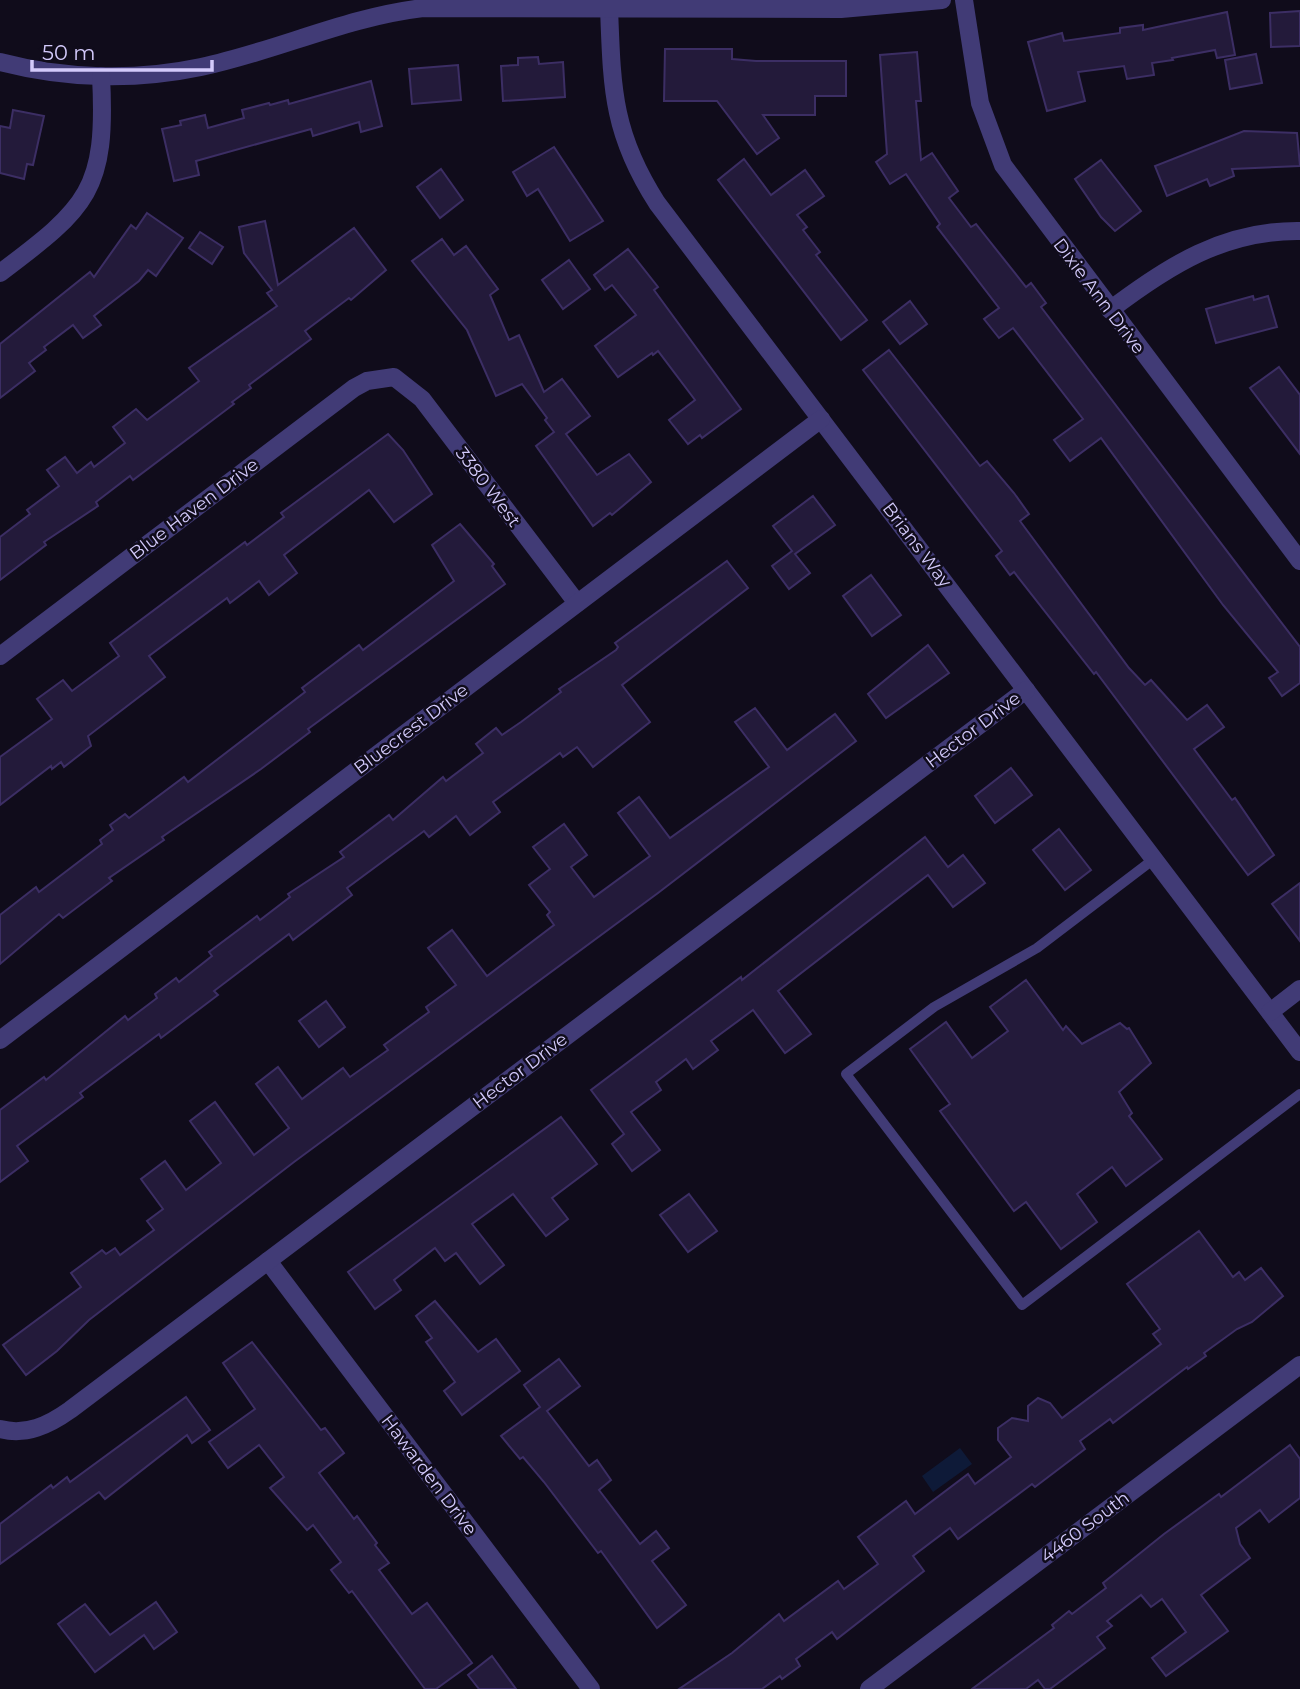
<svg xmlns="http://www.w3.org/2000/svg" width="1300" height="1689" viewBox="0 0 1300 1689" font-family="Montserrat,sans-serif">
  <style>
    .water { fill: #0e1a38 }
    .building { fill: #231a3a; stroke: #3c2e64; stroke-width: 2 }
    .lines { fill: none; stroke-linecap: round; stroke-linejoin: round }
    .lane { stroke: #413b76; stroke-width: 10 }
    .street { stroke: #413b76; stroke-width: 18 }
    .labels { text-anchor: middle; stroke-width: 5; stroke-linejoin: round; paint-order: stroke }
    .street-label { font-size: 18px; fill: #d3cafb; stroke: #100c1b }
  </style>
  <rect width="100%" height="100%" fill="#100c1b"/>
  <polygon class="water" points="960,1448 972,1464 933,1492 922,1476"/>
  <g class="building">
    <polygon points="1300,11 1300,46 1271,47 1270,13"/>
    <polygon points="1227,12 1235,55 1217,58 1215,50 1172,58 1173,60 1152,63 1154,75 1127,79 1124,66 1078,72 1085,101 1047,111 1028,42 1062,33 1064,41 1120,33 1120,28 1143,25 1143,30"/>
    <polygon points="665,49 732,49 732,59 756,61 846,61 846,96 815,96 815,115 763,115 779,138 757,154 717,101 664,101"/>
    <polygon points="917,52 921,101 916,101 921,160 932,153 958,191 949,198 971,227 976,224 1026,287 1031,283 1046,303 1041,307 1300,647 1300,683 1282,696 1269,678 1278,672 1223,605 1101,438 1070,461 1054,440 1083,419 1013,328 999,338 984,319 999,308 937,227 940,224 906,174 890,184 876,162 887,154 880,55"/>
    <polygon points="1256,54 1262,83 1230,89 1225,60"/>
    <polygon points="538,57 539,64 563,62 565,97 503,101 501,66 518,65 518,58"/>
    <polygon points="458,65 461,100 412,104 409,69"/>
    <polygon points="371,81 382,126 361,132 359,122 313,136 311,129 196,161 199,175 174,181 162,129 181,125 180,121 205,115 208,128 244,118 242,110 269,103 270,105 288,100 289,104"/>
    <polygon points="13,110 44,116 33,165 27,164 24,179 0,173 0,126 10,128"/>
    <polygon points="1244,131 1297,133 1300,166 1232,169 1234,176 1210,186 1207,179 1167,196 1155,166"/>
    <polygon points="554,147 603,221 570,241 538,189 527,196 513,172"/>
    <polygon points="744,159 771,195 805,170 824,196 797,215 807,227 803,230 820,252 816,255 867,320 841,340 718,180"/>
    <polygon points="1101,160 1141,211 1115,231 1101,217 1075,179"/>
    <polygon points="441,169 463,200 440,218 417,187"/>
    <polygon points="147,213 183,238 156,276 148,270 139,281 94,316 101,325 83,338 73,325 44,347 46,350 29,363 35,371 0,398 0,344 90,272 94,277 131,225 136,229"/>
    <polygon points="265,221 278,285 354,228 386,270 351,300 349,298 305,331 311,339 249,385 251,388 232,402 234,404 133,480 130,476 96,502 98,506 44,542 46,545 0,580 0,537 30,514 27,510 59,486 47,470 65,457 77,473 91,462 94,467 125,443 113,427 136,409 147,420 199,381 189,368 277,306 267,293 272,290 244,253 239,227"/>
    <polygon points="200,232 223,247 212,264 189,248"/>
    <polygon points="442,239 454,255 466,246 498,289 490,295 509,340 519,335 544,392 562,379 590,416 566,434 597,475 629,454 651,482 612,515 610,513 593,526 536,446 554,432 545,420 547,418 522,384 496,396 467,330 412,261"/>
    <polygon points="628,249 658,287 654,290 741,409 702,438 700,435 688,444 669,420 695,400 658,351 653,355 652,353 618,377 595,346 636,315 612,285 605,290 594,275"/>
    <polygon points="569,260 590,289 563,309 542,280"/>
    <polygon points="1253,296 1254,300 1268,296 1277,327 1216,343 1206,309"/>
    <polygon points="910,301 927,324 900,344 883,322"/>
    <polygon points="889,350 980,466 987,461 1014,493 1029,514 1020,521 1129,668 1145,685 1151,680 1187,720 1207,705 1224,727 1194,749 1232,800 1235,798 1274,855 1248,875 1096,672 1094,674 1014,572 1010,575 996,556 1002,551 863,370"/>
    <polygon points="1279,367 1300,395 1300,454 1250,388"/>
    <polygon points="388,434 403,450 432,494 394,522 369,490 284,555 297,573 269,595 259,581 230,603 227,598 149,656 165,677 88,736 91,746 64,767 61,762 52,769 51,766 0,805 0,757 52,719 37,699 63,680 72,691 119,656 110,643 245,542 247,545 284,517 281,513"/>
    <polygon points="813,496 835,525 795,554 810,573 789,589 772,566 792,551 773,526"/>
    <polygon points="460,524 494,564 492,566 505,584 308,729 310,732 261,769 162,837 164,840 109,878 112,881 63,918 59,914 0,964 0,915 36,887 39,892 102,844 100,840 113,830 110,825 125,814 129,818 184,777 188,782 305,692 302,688 359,645 363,650 454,581 432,545"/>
    <polygon points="727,561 748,588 622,685 650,722 593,767 577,747 563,757 560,753 493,802 500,812 470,835 456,816 429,837 424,831 347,888 352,895 293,940 289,934 214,991 218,995 161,1038 159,1034 80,1093 83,1097 17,1146 28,1161 0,1182 0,1110 44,1077 46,1080 125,1016 128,1020 157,998 155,994 176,978 179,982 212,956 209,952 257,916 260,920 290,897 288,894 344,857 340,852 389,815 393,820 443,777 446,781 483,753 476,744 496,728 502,735 521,722 561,692 559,689 616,650 618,647 615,643"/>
    <polygon points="871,575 901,615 872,636 843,596"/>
    <polygon points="928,645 949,673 886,718 868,694"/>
    <polygon points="755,708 787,750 835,714 856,741 658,893 294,1162 89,1320 57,1351 26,1375 3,1345 81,1287 71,1273 102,1250 106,1254 115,1248 120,1255 154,1230 147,1221 163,1209 141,1179 165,1161 186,1190 221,1163 190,1121 215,1102 254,1155 289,1128 256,1084 278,1067 302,1099 343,1068 350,1077 388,1050 384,1045 429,1012 426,1007 456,985 428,948 452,930 487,976 554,925 547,915 550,912 529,885 550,869 533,847 564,824 587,855 571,867 594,897 650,856 618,813 639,797 670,838 769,767 735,722"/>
    <polygon points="1011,768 1032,795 995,823 975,796"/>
    <polygon points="1059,829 1091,870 1065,890 1033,850"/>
    <polygon points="925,837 948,867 963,855 985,883 953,907 928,875 778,991 811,1034 785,1053 753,1010 711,1041 718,1050 693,1069 686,1059 656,1082 661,1090 631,1112 660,1150 632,1171 612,1144 624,1134 591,1090 741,977 742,980"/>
    <polygon points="1300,883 1300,941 1272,904"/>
    <polygon points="1026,980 1063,1030 1066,1026 1082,1044 1120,1023 1127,1029 1129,1028 1151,1063 1119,1092 1132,1113 1129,1116 1162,1159 1126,1186 1112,1167 1077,1194 1097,1222 1061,1249 1026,1202 1014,1211 940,1111 950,1104 910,1049 946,1022 972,1058 1008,1031 990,1007"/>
    <polygon points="326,1001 345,1027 319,1047 299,1021"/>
    <polygon points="561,1117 597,1164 552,1198 568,1219 546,1236 513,1194 472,1224 504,1265 480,1284 456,1253 445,1261 435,1248 394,1280 401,1290 375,1309 348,1272"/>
    <polygon points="689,1194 717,1231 688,1252 660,1215"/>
    <polygon points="1199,1231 1233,1277 1239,1272 1245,1280 1261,1268 1283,1296 1252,1322 1237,1329 1204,1353 1206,1356 1188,1369 1187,1367 1113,1423 1110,1419 1080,1441 1085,1449 1035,1487 1032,1484 958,1539 950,1528 913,1556 924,1571 837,1639 832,1632 796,1659 800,1666 782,1679 780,1676 762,1689 679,1689 732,1653 779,1614 784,1621 838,1581 844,1589 878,1564 858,1537 906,1501 915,1514 968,1474 975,1484 1011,1457 998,1440 998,1428 1012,1418 1028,1421 1028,1406 1038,1398 1050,1403 1062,1418 1161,1344 1153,1334 1160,1329 1127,1284"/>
    <polygon points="435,1301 478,1352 496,1339 520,1371 462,1415 444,1391 455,1382 426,1342 432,1338 416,1316"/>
    <polygon points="252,1342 321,1430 325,1428 344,1453 319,1473 354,1519 357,1516 377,1543 375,1545 389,1563 379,1570 412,1614 427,1603 472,1663 436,1689 425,1689 352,1591 349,1593 331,1570 341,1562 313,1525 307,1530 270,1488 284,1477 259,1445 228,1468 209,1442 255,1409 223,1363"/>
    <polygon points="559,1359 580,1386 547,1411 589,1466 597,1460 611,1480 599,1490 640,1544 656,1531 669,1548 652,1561 686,1605 657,1628 601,1551 598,1553 544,1482 523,1457 520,1459 501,1436 540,1407 524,1385"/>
    <polygon points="186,1397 210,1430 192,1443 187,1435 105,1499 99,1492 0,1564 0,1524 51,1485 53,1488 67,1477 70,1482"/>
    <polygon points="1290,1445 1300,1459 1300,1498 1269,1522 1260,1510 1236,1528 1240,1544 1250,1558 1201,1595 1228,1631 1166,1676 1152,1658 1186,1632 1162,1599 1151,1607 1141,1595 1107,1621 1112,1626 1097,1637 1105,1648 1050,1689 1045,1689 1038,1680 1026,1689 972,1689 1054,1628 1052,1625 1069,1611 1072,1614 1106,1588 1103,1583 1164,1534 1219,1494 1221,1497"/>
    <polygon points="156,1602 177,1632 154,1649 144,1635 95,1672 58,1624 85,1604 110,1635"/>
    <polygon points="492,1656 516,1689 479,1689 468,1675"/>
  </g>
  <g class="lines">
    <polyline class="lane" points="1154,859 1037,948 934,1007 846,1074 1022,1305 1300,1094"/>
    <g class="street">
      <polyline points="964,0 980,103 1003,165 1300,561"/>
      <path d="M609,7C612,88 612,133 657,203L1300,1052"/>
      <path d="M0,62C65,79 135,81 201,67C277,51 346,17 423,8L841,9L942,0"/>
      <path d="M0,273C88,207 107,190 101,76"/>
      <path d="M1110,310C1168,266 1224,230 1300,231"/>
      <polyline points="0,656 354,388 367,381 394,377 422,399 577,603"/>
      <polyline points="1270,1012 1300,989"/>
      <polyline points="0,1040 821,419"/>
      <polyline points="268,1261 591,1689"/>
      <path d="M0,1429C26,1436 49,1425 70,1410L1026,690"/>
      <polyline points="869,1689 1300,1365"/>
    </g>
  </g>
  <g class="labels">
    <g class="street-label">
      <text transform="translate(1099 296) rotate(53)" y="6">Dixie Ann Drive</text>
      <text transform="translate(488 487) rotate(53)" y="6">3380 West</text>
      <text transform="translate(194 509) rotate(-37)" y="6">Blue Haven Drive</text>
      <text transform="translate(917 545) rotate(53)" y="6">Brians Way</text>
      <text transform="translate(411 729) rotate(-37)" y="6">Bluecrest Drive</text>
      <text transform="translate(973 730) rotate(-37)" y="6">Hector Drive</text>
      <text transform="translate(520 1071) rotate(-37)" y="6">Hector Drive</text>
      <text transform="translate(429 1475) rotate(53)" y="6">Hawarden Drive</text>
      <text transform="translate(1085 1527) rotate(-37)" y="6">4460 South</text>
    </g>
  </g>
  <path d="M32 60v10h180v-10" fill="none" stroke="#d3cafb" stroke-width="3.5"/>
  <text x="42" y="60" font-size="21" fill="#d3cafb" stroke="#100c1b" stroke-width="5" paint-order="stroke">50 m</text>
</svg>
